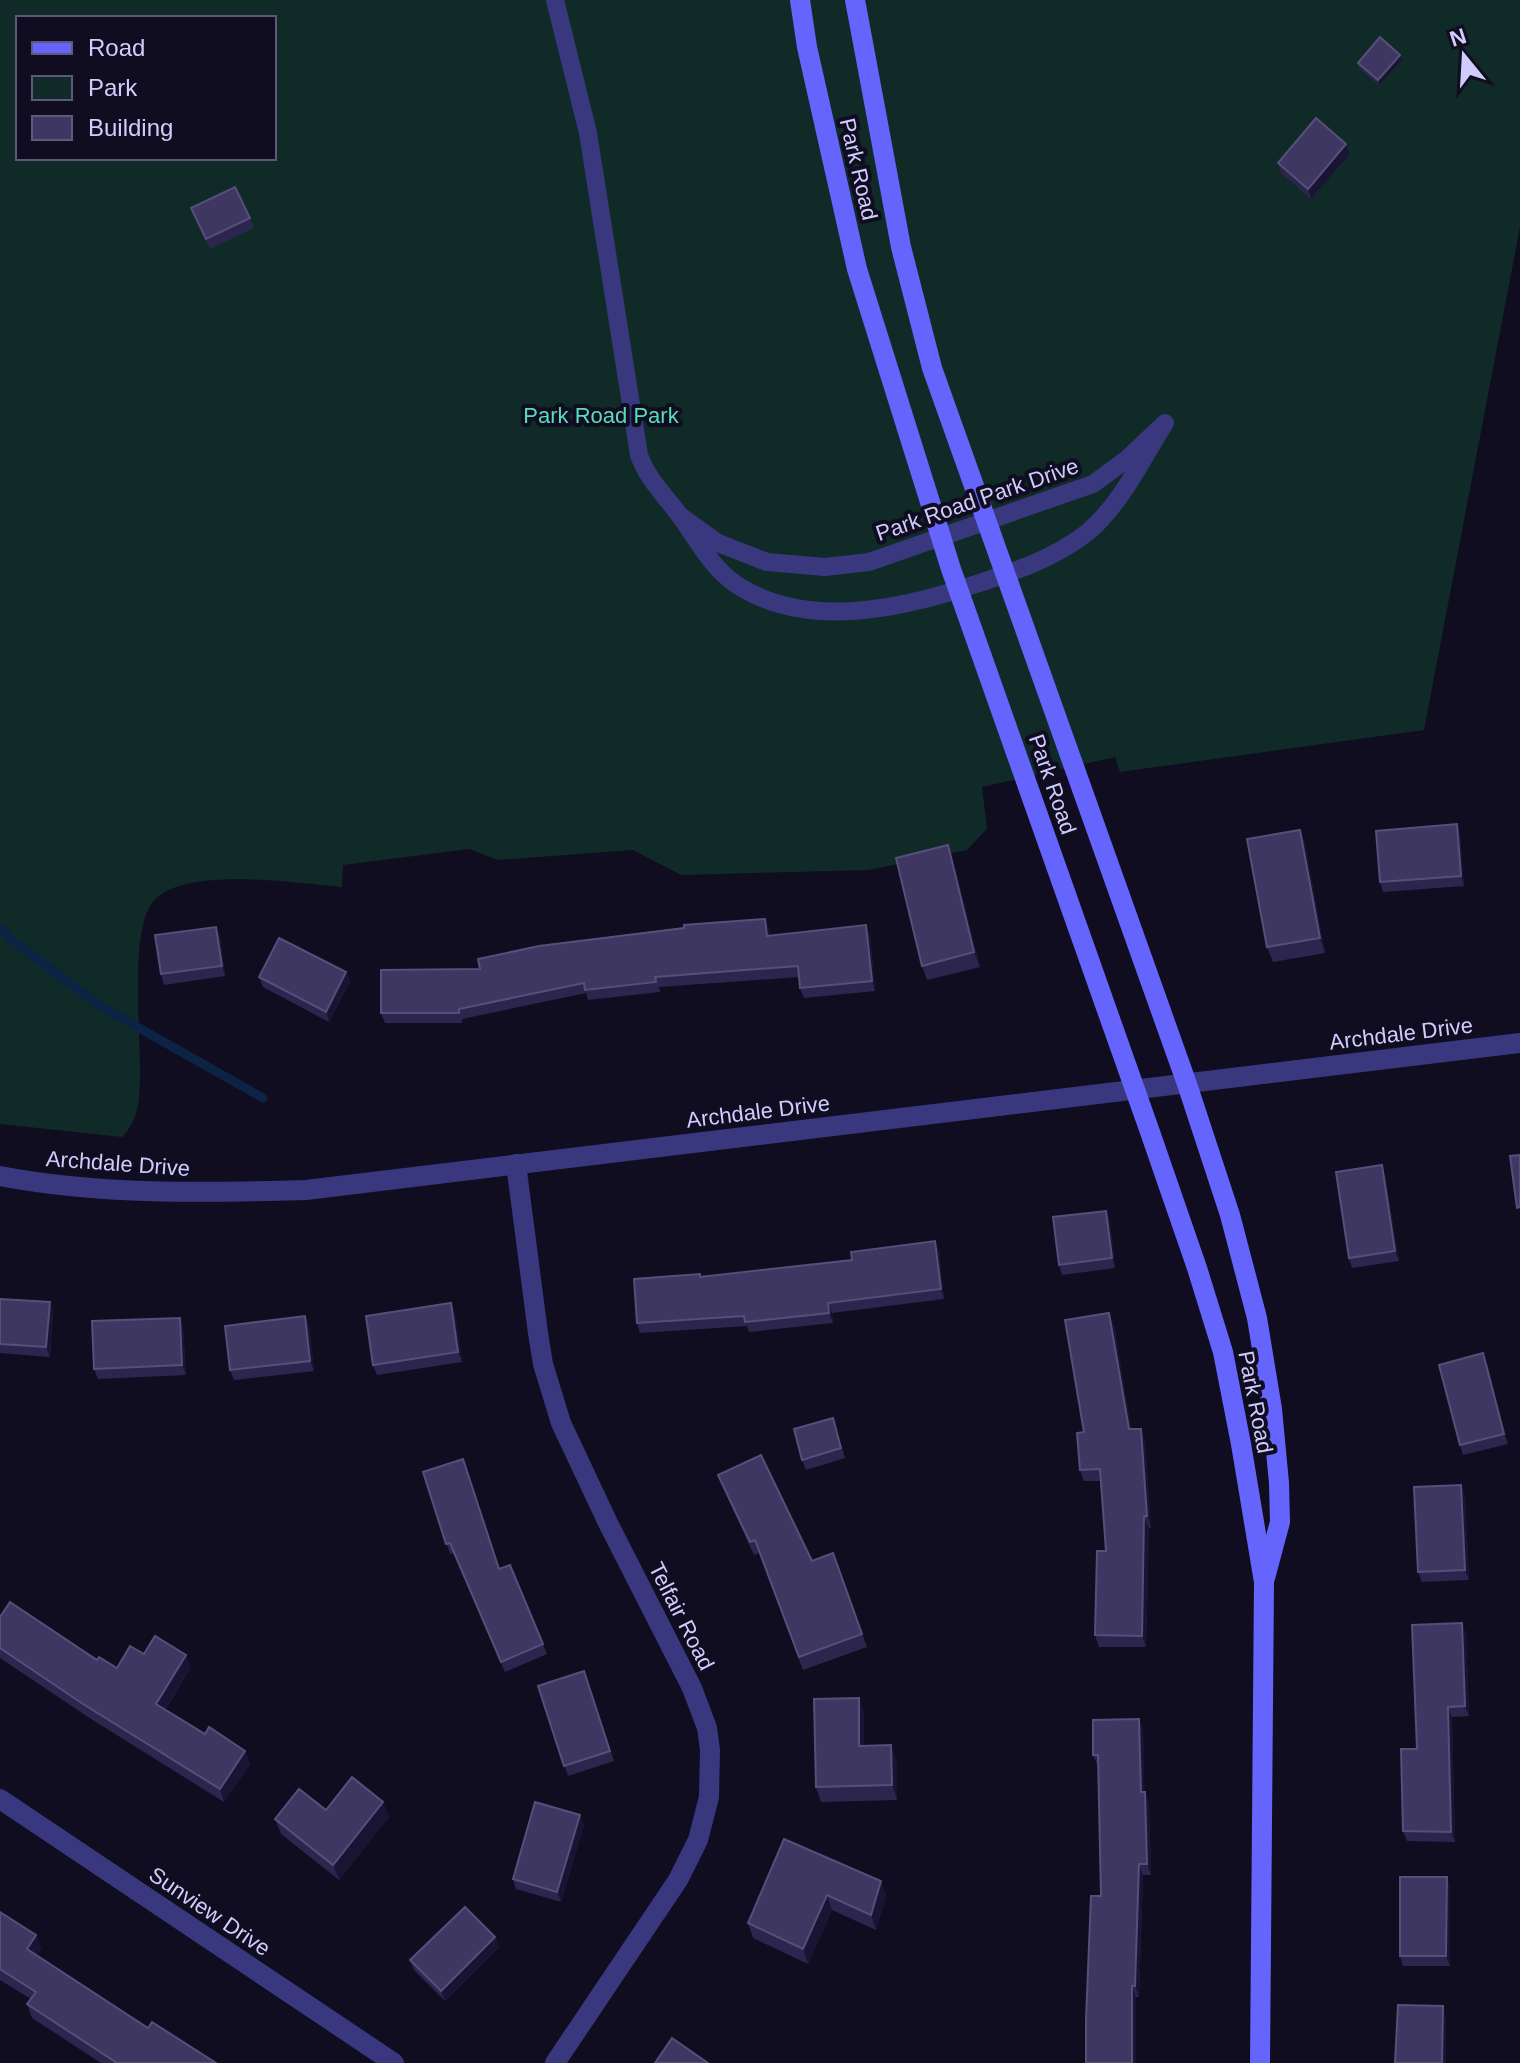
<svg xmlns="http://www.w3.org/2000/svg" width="1520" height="2063" viewBox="0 0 1520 2063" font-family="Arial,sans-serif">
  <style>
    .green { fill: #102a28; fill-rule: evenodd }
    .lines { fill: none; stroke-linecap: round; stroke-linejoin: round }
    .stream { stroke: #0c2344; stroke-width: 9 }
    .service { stroke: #39387e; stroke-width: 18 }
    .minor { stroke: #39387e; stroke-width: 20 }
    .tertiary { stroke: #39387e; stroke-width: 20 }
    .secondary { stroke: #6564fd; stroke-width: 20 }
    .wall { fill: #2c264e }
    .shaded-wall { fill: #1a1434 }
    .building { fill: #3e3761; stroke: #554f7a; stroke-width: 2 }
    .labels { text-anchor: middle; stroke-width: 8; stroke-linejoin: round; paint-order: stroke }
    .street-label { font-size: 22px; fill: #d1ccfe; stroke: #100d20 }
    .park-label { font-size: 22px; fill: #59ddb9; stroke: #100d20 }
  </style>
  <rect width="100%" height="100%" fill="#100d20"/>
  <path class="green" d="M0,0H1520V227L1424,730L1120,772L1115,757L982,787L987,829L967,850L868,870L681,875L633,850L498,860L469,849L343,865L342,887C299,884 175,863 150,906C131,939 140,1030 140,1069C140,1094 140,1120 122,1137L0,1124ZM18,18H274V158H18Z"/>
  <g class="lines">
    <polyline class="stream" points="0,928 13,941 102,1007 263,1098"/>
    <path class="service" d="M555,0L588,133L639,455C648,481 667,497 683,520C699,543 713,569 737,585C807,630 900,609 973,585C1013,572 1054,559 1088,532C1121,504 1142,459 1165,423L1127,459L1093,484L869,562L825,567L767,562L718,543L679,515"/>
    <g class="minor">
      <polyline points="516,1164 538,1333 543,1364 561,1423 608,1523 692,1688 707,1728 710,1750 709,1797 698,1840 678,1880 555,2063"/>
      <polyline points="0,1799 394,2063"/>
    </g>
    <path class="tertiary" d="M0,1176C100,1195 204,1193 306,1190L1520,1043"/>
    <g class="secondary">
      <polyline points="800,0 807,47 857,269 951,569 1150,1132 1197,1268 1223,1352 1241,1444 1264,1582 1260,2063"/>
      <polyline points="855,0 901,247 932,368 1187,1084 1230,1215 1257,1318 1272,1409 1279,1483 1280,1522 1265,1578"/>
    </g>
  </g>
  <g class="wall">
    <polygon points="1402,60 1379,85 1359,68 1358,63"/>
    <polygon points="1346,144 1350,154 1311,199 1281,173 1278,163"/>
    <polygon points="191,208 250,218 254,228 210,249"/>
    <polygon points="1457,824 1460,834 1464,886 1383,892 1380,882"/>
    <polygon points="1300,830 1305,845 1325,953 1273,962 1267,947"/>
    <polygon points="953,860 980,967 927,980 922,966"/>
    <polygon points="765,919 769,929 770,935 870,935 875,991 804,998 800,988 799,977 659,987 660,992 588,1000 586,993 462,1019 462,1023 385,1023 381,1013 480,969"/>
    <polygon points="220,937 225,976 164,985 161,974"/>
    <polygon points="346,972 350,982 329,1022 263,987 259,977"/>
    <polygon points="1385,1175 1399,1261 1352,1268 1349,1258"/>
    <polygon points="1106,1211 1110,1221 1115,1268 1062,1275 1059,1265"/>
    <polygon points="935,1241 939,1251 944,1299 832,1313 833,1323 749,1332 747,1326 640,1333 637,1323 701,1277 852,1260"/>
    <polygon points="0,1299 50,1302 53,1312 50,1357 0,1353"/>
    <polygon points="451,1303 455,1313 462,1362 377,1375 373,1365"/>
    <polygon points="305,1316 309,1326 314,1371 234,1380 230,1370"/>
    <polygon points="1114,1325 1131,1429 1145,1440 1151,1528 1149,1528 1146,1647 1099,1647 1095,1635 1106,1551 1100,1481 1084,1481 1080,1470 1084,1432"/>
    <polygon points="183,1328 186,1375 98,1379 94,1369"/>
    <polygon points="1487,1363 1508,1444 1463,1455 1460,1445"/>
    <polygon points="833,1418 845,1458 806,1470 802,1460"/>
    <polygon points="423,1472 500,1569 543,1644 547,1654 505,1672 453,1553 450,1554"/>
    <polygon points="718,1475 812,1561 833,1553 867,1647 803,1670 759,1553 754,1555 723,1488"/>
    <polygon points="1465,1495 1469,1580 1422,1582 1418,1572"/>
    <polygon points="0,1617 97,1660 117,1668 144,1654 191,1667 165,1710 205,1734 245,1751 250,1764 224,1802 88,1717 0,1658"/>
    <polygon points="1466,1633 1469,1716 1452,1717 1455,1842 1407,1841 1403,1831 1417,1749"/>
    <polygon points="584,1671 614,1761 568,1776 538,1686"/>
    <polygon points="864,1713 864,1746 897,1760 897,1800 821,1802 816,1787"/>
    <polygon points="1139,1719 1143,1730 1144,1792 1149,1803 1151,1875 1143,1875 1139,1997 1136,1997 1136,2063 1098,1766 1093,1755"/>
    <polygon points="383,1802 389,1817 339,1880 281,1834 275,1819 326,1810"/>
    <polygon points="584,1825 561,1902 516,1889 513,1879"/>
    <polygon points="784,1839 881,1881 886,1896 876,1930 832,1910 808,1964 753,1938 748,1923"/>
    <polygon points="1447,1877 1450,1887 1450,1966 1403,1966 1400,1956"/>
    <polygon points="0,1912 36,1935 41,1949 37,1955 148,2028 216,2063 101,2063 32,2018 27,2004 31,1999 0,1980"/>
    <polygon points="495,1937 499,1947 445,2001 414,1970 410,1960"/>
  </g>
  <g class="shaded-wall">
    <polygon points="1400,55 1402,60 1379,85 1378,80"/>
    <polygon points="1346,144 1350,154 1311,199 1308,189"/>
    <polygon points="1457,824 1460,834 1464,886 1461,876"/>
    <polygon points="1300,830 1305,845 1325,953 1320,938"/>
    <polygon points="948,845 953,860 980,967 974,952"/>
    <polygon points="765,919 769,929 770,946 767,936"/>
    <polygon points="866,925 870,935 875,991 872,981"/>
    <polygon points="216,927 220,937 225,976 222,966"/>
    <polygon points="346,972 350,982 329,1022 326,1012"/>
    <polygon points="1382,1165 1385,1175 1399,1261 1395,1251"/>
    <polygon points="1106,1211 1110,1221 1115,1268 1112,1258"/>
    <polygon points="935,1241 939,1251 944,1299 941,1289"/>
    <polygon points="50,1302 53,1312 50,1357 46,1347"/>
    <polygon points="451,1303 455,1313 462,1362 458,1352"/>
    <polygon points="828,1303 832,1313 833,1323 829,1313"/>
    <polygon points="1109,1313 1114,1325 1133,1441 1129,1429"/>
    <polygon points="305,1316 309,1326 314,1371 310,1361"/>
    <polygon points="180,1318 183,1328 186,1375 182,1365"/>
    <polygon points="1483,1353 1487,1363 1508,1444 1504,1434"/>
    <polygon points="1141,1429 1145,1440 1151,1528 1147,1516"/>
    <polygon points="1461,1485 1465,1495 1469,1580 1465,1570"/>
    <polygon points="1144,1516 1149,1528 1146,1647 1142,1636"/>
    <polygon points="1462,1623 1466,1633 1469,1716 1465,1706"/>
    <polygon points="186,1655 191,1667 160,1717 156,1704"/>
    <polygon points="859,1698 864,1713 864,1760 859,1746"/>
    <polygon points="1448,1707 1452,1717 1455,1842 1451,1832"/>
    <polygon points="1139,1719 1143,1730 1145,1803 1141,1792"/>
    <polygon points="891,1745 897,1760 897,1800 892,1785"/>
    <polygon points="245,1751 250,1764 224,1802 220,1789"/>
    <polygon points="1145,1792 1149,1803 1151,1875 1147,1864"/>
    <polygon points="383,1802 389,1817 339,1880 333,1865"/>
    <polygon points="580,1815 584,1825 561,1902 557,1892"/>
    <polygon points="1139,1864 1143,1875 1139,1997 1135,1986"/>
    <polygon points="1447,1877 1450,1887 1450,1966 1446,1956"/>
    <polygon points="881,1881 886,1896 876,1930 871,1915"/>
    <polygon points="827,1895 832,1910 808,1964 803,1949"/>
    <polygon points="36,1935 41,1949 32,1963 27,1949"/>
    <polygon points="495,1937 499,1947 445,2001 441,1991"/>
    <polygon points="1132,1986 1136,1997 1136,2063 1132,2063"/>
    <polygon points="1443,2006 1446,2016 1446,2063 1442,2063"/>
  </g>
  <g class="building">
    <polygon points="1380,37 1400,55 1378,80 1358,63"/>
    <polygon points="1316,118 1346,144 1308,189 1278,163"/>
    <polygon points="235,187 250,218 206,239 191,208"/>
    <polygon points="1457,824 1461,876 1380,882 1376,831"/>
    <polygon points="1300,830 1320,938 1267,947 1247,839"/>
    <polygon points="948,845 974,952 922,966 896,858"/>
    <polygon points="765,919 767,936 866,925 872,981 800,988 798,966 655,977 656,982 585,990 584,983 459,1009 459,1013 381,1013 381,970 480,969 478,959 539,946 684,928 684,925"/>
    <polygon points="216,927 222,966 161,974 155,935"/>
    <polygon points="279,938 346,972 326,1012 259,977"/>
    <polygon points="1520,1155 1520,1207 1517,1208 1510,1156"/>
    <polygon points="1382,1165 1395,1251 1349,1258 1336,1172"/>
    <polygon points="1106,1211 1112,1258 1059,1265 1053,1217"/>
    <polygon points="935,1241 941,1289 828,1303 829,1313 745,1322 744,1316 637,1323 634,1279 700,1274 700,1277 852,1260 851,1252"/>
    <polygon points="0,1299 50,1302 46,1347 0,1344"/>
    <polygon points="451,1303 458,1352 373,1365 366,1316"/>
    <polygon points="1109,1313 1129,1429 1141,1429 1147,1516 1144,1516 1142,1636 1095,1635 1097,1551 1106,1551 1100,1469 1080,1470 1077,1433 1084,1432 1065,1320"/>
    <polygon points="305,1316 310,1361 230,1370 225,1326"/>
    <polygon points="180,1318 182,1365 94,1369 92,1321"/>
    <polygon points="1483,1353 1504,1434 1460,1445 1439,1365"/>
    <polygon points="833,1418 841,1448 802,1460 794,1429"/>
    <polygon points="761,1455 812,1561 833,1553 862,1634 799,1657 755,1540 750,1542 718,1475"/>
    <polygon points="463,1459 499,1569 510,1565 543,1644 501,1662 450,1543 446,1544 423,1472"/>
    <polygon points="1461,1485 1465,1570 1418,1572 1414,1487"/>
    <polygon points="10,1602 97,1660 99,1657 117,1668 130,1646 144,1654 155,1636 186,1655 156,1704 205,1734 209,1727 245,1751 220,1789 83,1704 0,1648 0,1617"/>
    <polygon points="1462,1623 1465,1706 1448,1707 1451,1832 1403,1831 1401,1749 1417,1749 1412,1625"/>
    <polygon points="584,1671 610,1751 564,1766 538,1686"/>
    <polygon points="859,1698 859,1746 891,1745 892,1785 816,1787 814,1699"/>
    <polygon points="1139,1719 1141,1792 1145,1792 1147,1864 1139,1864 1135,1986 1132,1986 1132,2063 1086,2063 1086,2020 1091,1896 1101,1896 1098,1755 1093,1755 1093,1720"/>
    <polygon points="352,1777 383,1802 333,1865 275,1819 299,1789 326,1810"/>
    <polygon points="535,1802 580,1815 557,1892 513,1879"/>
    <polygon points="784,1839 881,1881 871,1915 827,1895 803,1949 748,1923"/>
    <polygon points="1400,1877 1447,1877 1446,1956 1400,1956"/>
    <polygon points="465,1907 495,1937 441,1991 410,1960"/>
    <polygon points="0,1912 36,1935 27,1949 148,2028 152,2022 216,2063 117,2063 27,2004 36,1992 0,1969"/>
    <polygon points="1398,2005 1443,2006 1442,2063 1395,2063"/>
    <polygon points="672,2038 708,2063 655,2063"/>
  </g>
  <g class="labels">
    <g class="street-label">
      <text transform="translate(859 169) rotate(77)" y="8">Park Road</text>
      <text transform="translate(977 499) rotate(-19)" y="8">Park Road Park Drive</text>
      <text transform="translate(1053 784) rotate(71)" y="8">Park Road</text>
      <text transform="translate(1401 1033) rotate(-7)" y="8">Archdale Drive</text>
      <text transform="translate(758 1111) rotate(-7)" y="8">Archdale Drive</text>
      <text transform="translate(118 1163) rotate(4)" y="8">Archdale Drive</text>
      <text transform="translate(1256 1402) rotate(79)" y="8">Park Road</text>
      <text transform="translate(682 1616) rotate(63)" y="8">Telfair Road</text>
      <text transform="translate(210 1911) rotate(34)" y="8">Sunview Drive</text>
    </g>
    <g class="park-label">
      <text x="601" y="423">Park Road Park</text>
    </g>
  </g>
  <rect x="16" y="16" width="260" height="144" fill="#100d20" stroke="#5d5979" stroke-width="2"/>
  <rect x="32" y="42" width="40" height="12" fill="#6564fd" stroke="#5d5979" stroke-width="2"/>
  <text x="88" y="56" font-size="24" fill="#d1ccfe">Road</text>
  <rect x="32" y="76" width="40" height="24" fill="#102a28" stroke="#5d5979" stroke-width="2"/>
  <text x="88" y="96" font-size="24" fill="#d1ccfe">Park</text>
  <rect x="32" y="116" width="40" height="24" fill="#3e3761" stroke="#5d5979" stroke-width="2"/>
  <text x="88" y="136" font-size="24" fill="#d1ccfe">Building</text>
  <g transform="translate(1464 56) rotate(342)" stroke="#100d20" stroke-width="6" paint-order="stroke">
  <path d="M0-6L14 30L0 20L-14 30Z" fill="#d1ccfe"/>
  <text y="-12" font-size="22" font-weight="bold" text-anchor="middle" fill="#d1ccfe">N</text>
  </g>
</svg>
